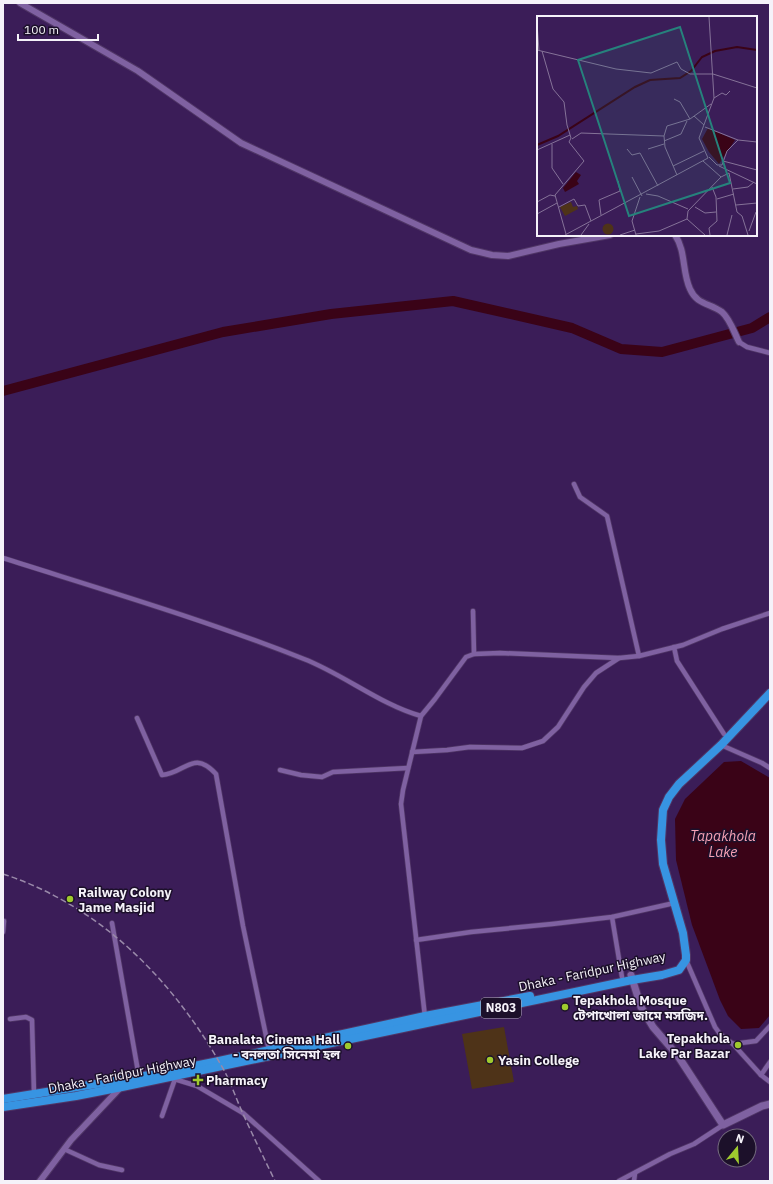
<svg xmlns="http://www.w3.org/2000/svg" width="773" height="1184" viewBox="0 0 773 1184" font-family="'IBM Plex Sans','Noto Sans Bengali',sans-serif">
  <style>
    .green { fill: #4e3318 }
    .water { fill: #3a0317 }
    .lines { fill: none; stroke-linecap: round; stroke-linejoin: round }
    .river { stroke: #3a0317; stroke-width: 10 }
    .minor-casing { stroke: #503666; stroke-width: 6 }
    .tertiary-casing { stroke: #503666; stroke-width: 8 }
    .secondary-casing { stroke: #503666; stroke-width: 9 }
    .trunk-casing { stroke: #503666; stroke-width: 10 }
    .minor { stroke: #7f61a1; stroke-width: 4.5 }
    .tertiary { stroke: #7f61a1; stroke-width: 6 }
    .secondary { stroke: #7f61a1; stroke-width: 7 }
    .trunk { stroke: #3794e2; stroke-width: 8 }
    .rail { stroke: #9989a9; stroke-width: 1.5; stroke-dasharray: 6 3; stroke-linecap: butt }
    .poi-dot { fill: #9fca2e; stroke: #1c102a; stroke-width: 1.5 }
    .labels { text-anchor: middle; stroke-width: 3; stroke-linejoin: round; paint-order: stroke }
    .shield { fill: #1c102a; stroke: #b4aebb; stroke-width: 1 }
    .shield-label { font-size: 12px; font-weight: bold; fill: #f5f2f9 }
    .poi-label { font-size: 13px; font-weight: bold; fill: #f5f2f9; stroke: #1c102a; text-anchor: start }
    .street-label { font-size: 13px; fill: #f5f2f9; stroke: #1c102a }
    .water-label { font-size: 14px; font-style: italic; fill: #f7a1b5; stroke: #1c102a }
    .inset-river { fill: none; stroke: #3a0317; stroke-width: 2 }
    .inset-road { fill: none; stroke: #857298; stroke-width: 1 }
    .view { fill: #26827c; fill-opacity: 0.15; stroke: #26827c; stroke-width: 2 }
    .inset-edge { fill: none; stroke: #f5f2f9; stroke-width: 2 }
  </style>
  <rect width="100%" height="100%" fill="#3b1d58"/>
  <polygon class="green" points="504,1027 514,1082 472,1089 462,1034"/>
  <polygon class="water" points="741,761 770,778 770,1015 759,1028 741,1029 728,1016 720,1000 692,925 676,860 675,819 685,799 724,762"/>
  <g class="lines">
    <polyline class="river" points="3,391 223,332 331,314 453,301 572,328 621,349 662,352 752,328 770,317"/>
    <defs>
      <g id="minor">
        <polyline points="739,342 747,347 770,353"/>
        <polyline points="574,484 580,497 607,516 639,656"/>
        <path d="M3,558C104,590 206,620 304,659C343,674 381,705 421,716"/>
        <polyline points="473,611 474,654"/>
        <polyline points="674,647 677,661 724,734"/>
        <path d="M137,718L162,775C186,773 193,749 216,774L243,926L269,1050"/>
        <polyline points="721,745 762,763 770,768"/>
        <polyline points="412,752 447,750 470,747 522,748 543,741 558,727 584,687 596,673 619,658"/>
        <polyline points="280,770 301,775 322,777 333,772 408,768"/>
        <polyline points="612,917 622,977"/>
        <polyline points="112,923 139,1077"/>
        <polyline points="3,932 4,921"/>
        <polyline points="416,940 471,932 552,924 612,917 670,904"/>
        <polyline points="686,960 715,1027 720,1034 733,1044 756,1041 770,1026"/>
        <polyline points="425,1017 401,804 403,790 421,716 435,699 466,657 474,654 500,653 619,658 639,656 683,645 722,629 770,613"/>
        <polyline points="10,1019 26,1017 32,1020 34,1094"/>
        <polyline points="733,1044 761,1075 770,1082"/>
        <polyline points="761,1075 770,1062"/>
        <polyline points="171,1078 197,1086 243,1113 319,1181"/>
        <polyline points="162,1116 175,1079"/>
        <polyline points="64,1149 99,1165 122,1170"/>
        <polyline points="619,1181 670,1154 694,1144 723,1125"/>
        <polyline points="634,1181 635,1173"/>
      </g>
      <g id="tertiary">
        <polyline points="20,3 138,71 241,143 471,250 492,255 508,256 559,244 610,235"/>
        <path d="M675,235C686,251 682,272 690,289C697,305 710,303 722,312C730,319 734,332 739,342"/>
        <polyline points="40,1181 71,1140 121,1087"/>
      </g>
      <polyline id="secondary" points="631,975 641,1007 653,1027 678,1056 723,1125 762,1106 770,1104"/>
      <g id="trunk">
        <polyline points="3,1099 139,1077 219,1061 425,1016 530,996"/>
        <polyline points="3,1107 76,1096 122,1087 632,980 662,975 679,970 686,960 686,955 683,933 663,864 661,840 663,810 669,797 679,784 721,745 770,693"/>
      </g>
    </defs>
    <use href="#minor" class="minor-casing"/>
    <use href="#tertiary" class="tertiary-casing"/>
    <use href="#secondary" class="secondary-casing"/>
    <use href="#trunk" class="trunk-casing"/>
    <use href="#minor" class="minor"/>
    <use href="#tertiary" class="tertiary"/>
    <use href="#secondary" class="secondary"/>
    <use href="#trunk" class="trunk"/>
    <path class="rail" d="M3,874C99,905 172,979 221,1065C229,1078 234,1093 240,1107C251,1132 263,1156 275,1181"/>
  </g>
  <g class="poi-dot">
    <circle cx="70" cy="899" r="4"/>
    <circle cx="565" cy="1007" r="4"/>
    <circle cx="738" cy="1045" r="4"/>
    <circle cx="348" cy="1046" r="4"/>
    <circle cx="490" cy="1060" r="4"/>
    <path d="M196 1074h4v4h4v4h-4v4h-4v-4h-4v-4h4z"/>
  </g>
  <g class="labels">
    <rect class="shield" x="481" y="998" width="40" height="20" rx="3"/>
    <g class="shield-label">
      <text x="501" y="1012">N803</text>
    </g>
    <g class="poi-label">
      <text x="78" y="897">Railway Colony<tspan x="78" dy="15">Jame Masjid</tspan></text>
      <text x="573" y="1005">Tepakhola Mosque<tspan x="573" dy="15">টেপাখোলা জামে মসজিদ.</tspan></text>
      <text x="730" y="1043" text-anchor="end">Tepakhola<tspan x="730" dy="15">Lake Par Bazar</tspan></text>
      <text x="340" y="1044" text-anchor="end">Banalata Cinema Hall<tspan x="340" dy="15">- বনলতা সিনেমা হল</tspan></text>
      <text x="498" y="1065">Yasin College</text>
      <text x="206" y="1085">Pharmacy</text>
    </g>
    <g class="street-label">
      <text transform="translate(592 971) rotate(-12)" y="5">Dhaka - Faridpur Highway</text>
      <text transform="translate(122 1074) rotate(-11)" y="5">Dhaka - Faridpur Highway</text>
    </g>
    <g class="water-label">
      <text x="723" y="841">Tapakhola<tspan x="723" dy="16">Lake</tspan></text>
    </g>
  </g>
  <g transform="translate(537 16)">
    <rect width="220" height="220" fill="#3b1d58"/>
    <path d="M34,186L36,191L40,190L41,193L28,200L23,191ZM65.5 213a5.5 5.5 0 1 1 11 0a5.5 5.5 0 1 1-11 0Z" fill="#4e3318"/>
    <path d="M171,112L198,124L182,148L172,136L165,123ZM39,156L44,159L40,165L42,168L28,176L26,172Z" fill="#3a0317"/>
    <path class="inset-river" d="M0,129L21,120L98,71L113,64L143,62L154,55L165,41L178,35L200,31L220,34"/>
    <path class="inset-road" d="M0,7L2,35M0,34L79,53L114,57L140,46L144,53L153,58H176L220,72M5,35L16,73L27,86L30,109L34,122L32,126L47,145L18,179L29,218M177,82L185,77L189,79L193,75M137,83L143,86L153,103M157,100L167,109M168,111L201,124L190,135L185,149H180L172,141M35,123L44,117L127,120M201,124L220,126M127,125L144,118L150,105M15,128V152L26,168M90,133L95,139L103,137L121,170M111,133L127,128M0,134L33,119M166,145L184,161L192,157L200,196L205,200L211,219M186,145L220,154M136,150L167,135M182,150L220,168M140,159L128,131L127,120L130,110L153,103L174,88M95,161L105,180M196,173L211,171L217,166M109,178L121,180L151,193M180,183L197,178M0,186L13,179L18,180M199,189L220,187M22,191L37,183L41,190L48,189L54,205M158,191L168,197L179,196M0,198L20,187M64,199L62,184L83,175L81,165M212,215L219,196M99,218L122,215L150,203M28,219L171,142L162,122L177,82L172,1M44,219L52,208M83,219L98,214M99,219L95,205L103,181M168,219L150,203L151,195L184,161M173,219L172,212L180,205L179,181L175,171M190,219L195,199"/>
    <path class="view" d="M143,11L193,167L92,200L41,44Z"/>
    <rect width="220" height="220" class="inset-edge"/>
  </g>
  <rect width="773" height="1184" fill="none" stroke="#f5f2f9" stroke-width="8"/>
  <g transform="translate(737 1148) rotate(18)"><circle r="19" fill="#1c102a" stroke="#736a7d"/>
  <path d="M0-3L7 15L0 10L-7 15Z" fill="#9fca2e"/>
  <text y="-6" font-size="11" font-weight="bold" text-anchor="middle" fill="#f5f2f9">N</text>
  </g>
  <path d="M18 34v6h80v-6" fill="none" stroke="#f5f2f9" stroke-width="2"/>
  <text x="24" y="34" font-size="12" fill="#f5f2f9" stroke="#1c102a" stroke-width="3" paint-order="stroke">100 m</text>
</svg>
